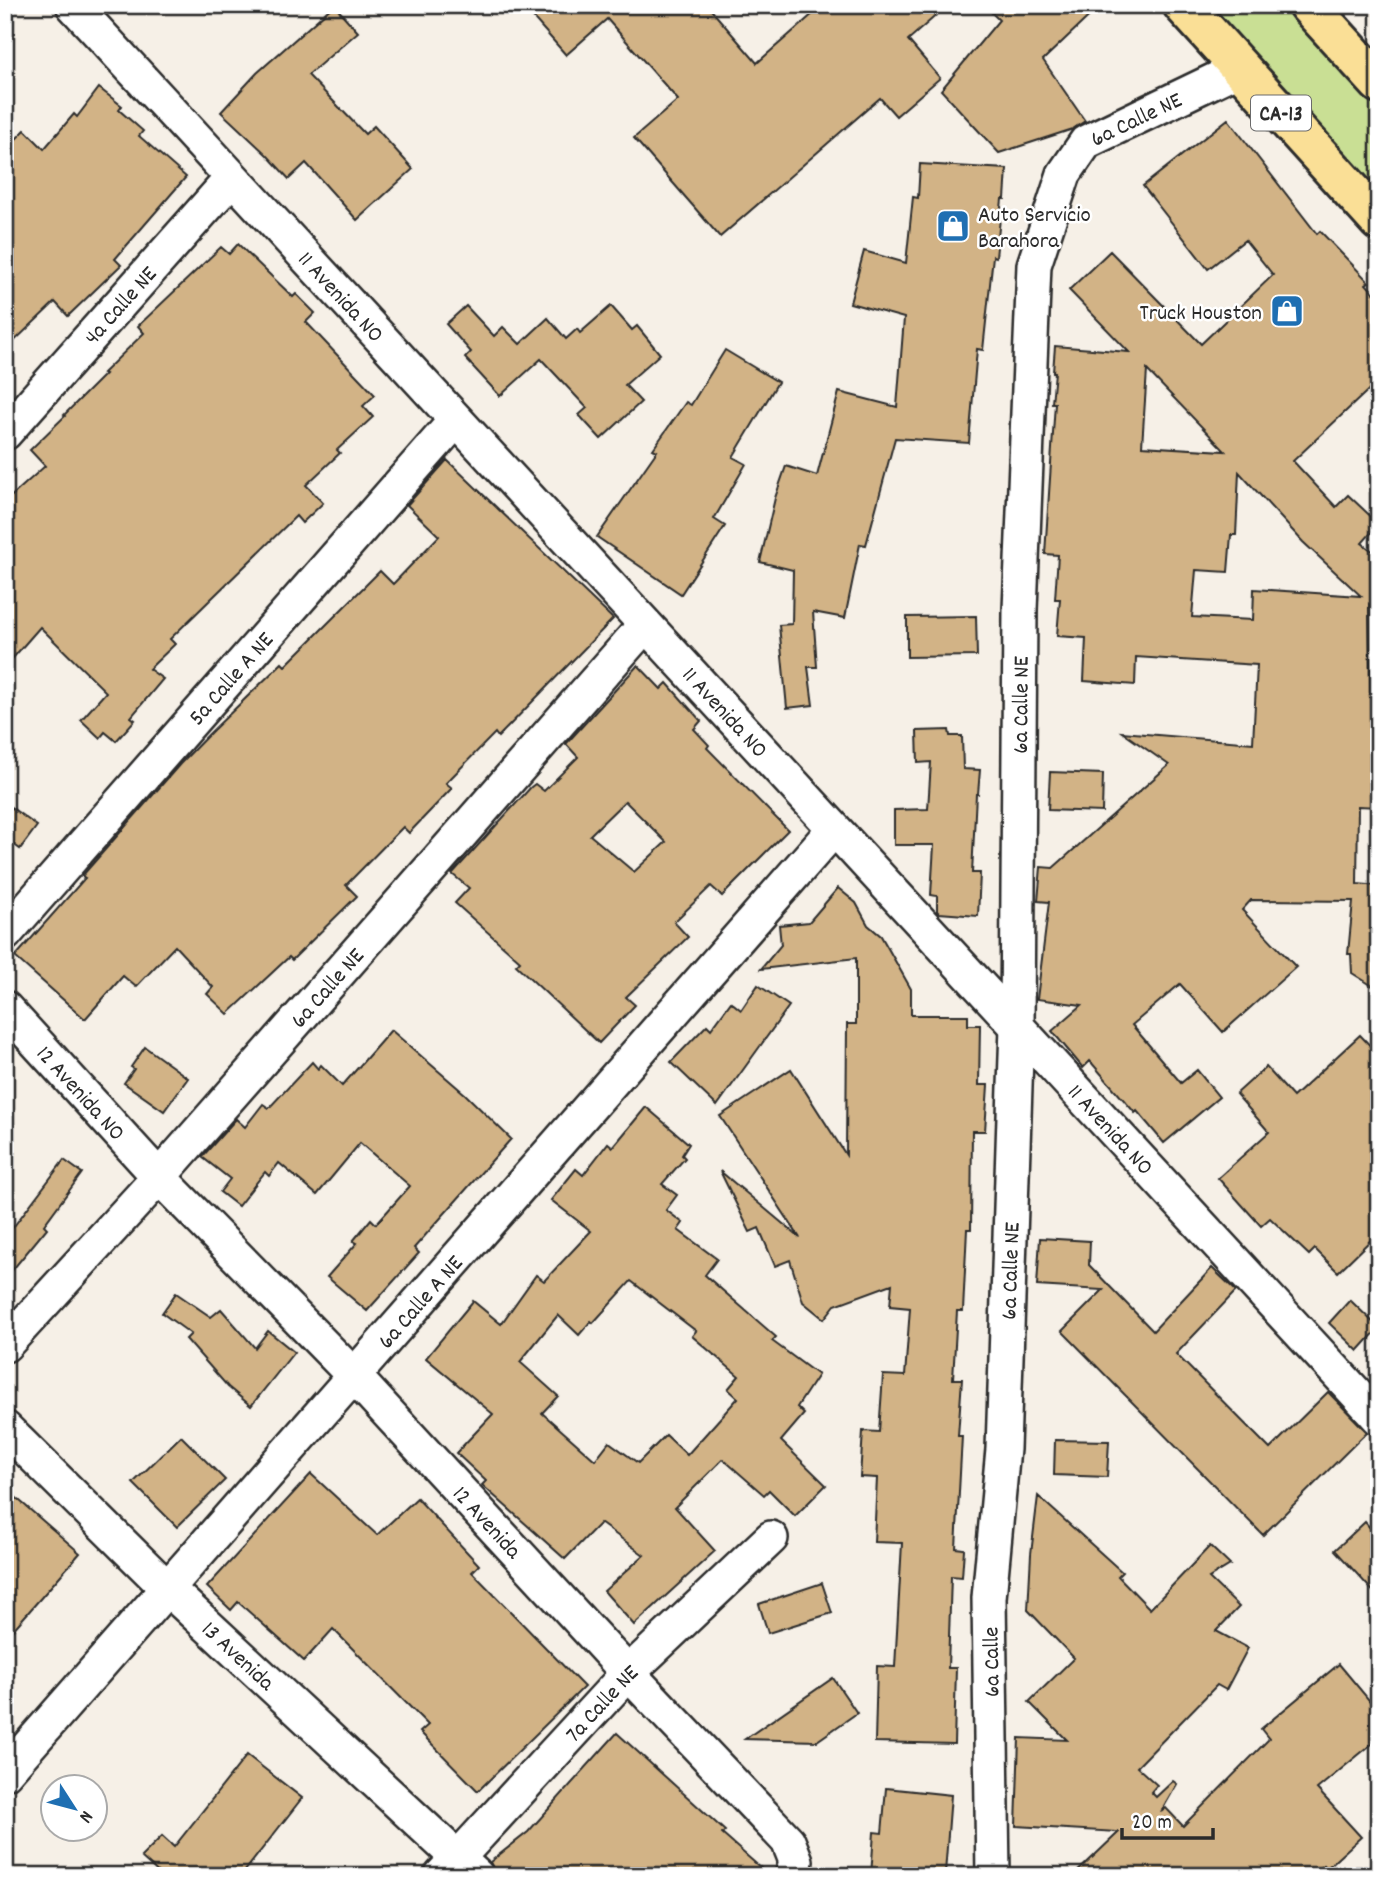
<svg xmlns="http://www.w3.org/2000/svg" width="1384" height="1881" viewBox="0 0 1384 1881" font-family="Dekko,sans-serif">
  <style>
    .green { fill: #c9df94; stroke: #7a8560; stroke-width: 2 }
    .building { fill: #d2b386; stroke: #2b2b2b; stroke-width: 2; fill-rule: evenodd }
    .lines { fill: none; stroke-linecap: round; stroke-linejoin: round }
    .minor-casing { stroke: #2b2b2b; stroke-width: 38 }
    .trunk-casing { stroke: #2b2b2b; stroke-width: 44 }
    .minor { stroke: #fff; stroke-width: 33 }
    .trunk { stroke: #fadf96; stroke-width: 38 }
    .labels { text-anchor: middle; stroke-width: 5; stroke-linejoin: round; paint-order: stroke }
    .shield { fill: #fff; stroke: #6b6b6b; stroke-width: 2 }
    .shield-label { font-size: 21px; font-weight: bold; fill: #2b2b2b }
    .street-label { font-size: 23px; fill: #2b2b2b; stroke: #fff }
    .poi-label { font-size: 23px; fill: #2b2b2b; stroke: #fff; text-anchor: start }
  </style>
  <rect width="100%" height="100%" fill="#f6f0e7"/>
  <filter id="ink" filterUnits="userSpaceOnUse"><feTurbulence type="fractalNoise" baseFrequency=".0143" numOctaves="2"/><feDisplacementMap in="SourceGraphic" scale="14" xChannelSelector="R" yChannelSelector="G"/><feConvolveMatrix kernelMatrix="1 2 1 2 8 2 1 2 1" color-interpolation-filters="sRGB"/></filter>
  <g filter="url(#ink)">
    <polygon class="green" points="1185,5 1306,5 1379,84 1379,220"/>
    <g class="building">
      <polygon points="334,5 358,32 308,75 365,134 374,126 413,169 357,220 306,163 289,179 267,155 221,112 257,73"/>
      <polygon points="522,5 707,5 757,63 823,5 948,5 908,40 940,78 896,116 880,98 720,237 634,138 678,100 607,19 566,55"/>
      <polygon points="984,5 1101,5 1043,60 1085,121 1073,129 999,153 941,90 999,20"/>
      <polygon points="99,88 122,106 119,110 143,131 139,136 186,177 115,259 121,265 68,316 55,302 5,350 5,150 25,130 44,149 74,114 77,117"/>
      <path d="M1228,119L1317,234L1320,231L1369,282L1366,284L1379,298V380L1293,461L1336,507L1348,495L1379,524L1362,543L1379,556V613L1369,604L1371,720L1379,721V807L1358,806L1357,884L1379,886V990L1352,973L1351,954H1348L1353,901L1251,900L1242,910L1296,967L1223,1032L1180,984L1132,1025L1181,1083L1197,1070L1219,1097L1164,1143L1137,1111L1135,1113L1090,1061L1083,1068L1052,1031L1082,1005L1037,999L1049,902L1038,901L1041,867L1053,868L1169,765L1122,732L1253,743L1257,665L1136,657L1135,685L1084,681L1086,638L1057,636L1060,599H1055L1058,555L1045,554L1055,403H1052L1055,372H1053L1055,346L1129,352L1069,290L1110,251L1201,344L1273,275L1245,240L1208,269L1143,186ZM1147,370L1225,451L1142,446ZM1239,472L1303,542L1361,596L1254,589L1253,620L1192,617L1196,570L1228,572L1231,535H1236Z"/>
      <polygon points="920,164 1007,169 1005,199 1002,199 996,257 993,256 983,350 977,349 969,443 895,438 866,545 860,544 845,618 813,612 817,667 808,667 813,705 787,708 779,625 792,624 793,570 760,562 775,498 786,466 817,476 839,392 897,407 904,318 850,303 864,251 906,263 913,197 918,198"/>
      <polygon points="238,244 293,297 296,294 315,313 306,322 375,395 363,406 373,417 337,450 340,453 306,485 323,503 302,523 296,516 170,639 175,644 149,669 163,679 131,717 135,720 116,741 105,732 100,738 81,720 106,692 40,627 5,667 5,502 45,466 30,450 65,416 64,415 105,374 103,373 144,333 138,326 221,247 229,254"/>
      <polygon points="466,306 494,336 503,327 520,344 548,318 566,339 577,329 580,333 611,306 632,330 637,326 660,354 625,385 641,402 601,439 579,415 587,408 541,359 500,396 465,358 471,352 446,324"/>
      <polygon points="725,350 778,382 733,457 746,464 714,519 725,526 681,594 597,537 657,451 653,449 686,402 691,405"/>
      <polygon points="447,460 613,619 498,737 495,733 446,783 452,788 409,833 403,827 346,885 357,896 292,960 289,957 228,1014 207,994 213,987 175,946 136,987 123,976 85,1019 15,957 85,878 82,876 180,764 211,732 282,663 285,666 380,571 393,584 439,536 407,505"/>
      <polygon points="976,616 977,656 907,657 907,617"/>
      <path d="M638,665L661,689L667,683L683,701L701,721L694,729L709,745L707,748L788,830L722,896L711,886L674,922L688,937L626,997L635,1005L599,1043L516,965L520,961L455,903L469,888L452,874L531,787L535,784L544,791L578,757L566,744ZM625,801L666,842L634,872L590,835Z"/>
      <polygon points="949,730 950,736 962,736 963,769 980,770 978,794 976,794 972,873 980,873 978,916 939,913 937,911 937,896 931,895 934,845 894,845 894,810 928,809 931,762 918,763 917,731"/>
      <polygon points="1050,772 1103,774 1102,812 1048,810"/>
      <polygon points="5,803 37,826 20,849 5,838"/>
      <polygon points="838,888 856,903 868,925 881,936 911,989 911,1015 968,1015 968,1025 980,1025 979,1085 988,1085 985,1131 972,1131 971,1229 967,1229 963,1311 957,1311 953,1379 962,1379 958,1436 962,1436 956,1548 964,1549 962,1577 951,1576 948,1668 956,1668 954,1744 875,1742 877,1666 895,1667 902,1543 874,1542 877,1478 860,1477 863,1431 879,1432 883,1375 905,1376 910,1308 890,1306 892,1284 835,1305 824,1319 803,1302 790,1260 775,1266 759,1228 750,1232 720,1171 800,1238 720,1116 791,1069 846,1155 847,1024 856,1024 856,958 761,969 781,945 779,925 809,922"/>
      <polygon points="758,985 789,1006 717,1106 671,1062 707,1025 711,1029 731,1002 741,1010"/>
      <polygon points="391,1030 465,1094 511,1139 414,1248 419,1253 367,1311 327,1277 357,1243 353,1241 371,1219 376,1224 410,1186 360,1143 317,1195 279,1163 269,1176 265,1172 238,1206 220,1192 230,1179 202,1157 236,1119 245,1127 263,1104 269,1108 312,1062 318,1069 321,1065 342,1086"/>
      <polygon points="1360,1035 1379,1055 1379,1232 1338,1272 1315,1249 1309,1255 1270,1218 1261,1226 1218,1178 1269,1132 1236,1094 1266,1067 1293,1097"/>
      <polygon points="145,1047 188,1078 164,1111 124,1083 134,1069 131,1067"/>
      <path d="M646,1107L689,1144L682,1155L685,1158L662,1184L677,1195L666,1210L683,1223L678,1230L717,1259L705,1275L776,1337L772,1341L818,1375L797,1407L804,1414L781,1441L826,1485L795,1516L769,1490L764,1495L723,1459L675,1507L715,1551L634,1625L604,1591L644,1555L600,1523L565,1559L482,1485L486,1481L456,1453L493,1414L426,1358L473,1301L501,1324L536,1275L544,1281L591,1231L551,1200L576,1169L583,1175L608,1143L613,1147ZM631,1281L696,1331L692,1336L739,1376L728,1389L738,1398L687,1455L666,1435L638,1463L609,1442L595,1460L542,1413L558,1396L520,1362L558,1315L579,1335L591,1321L593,1323Z"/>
      <polygon points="64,1160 82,1173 44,1225 47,1228 5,1279 5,1238"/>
      <polygon points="1040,1238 1090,1241 1089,1265 1153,1331 1212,1268 1236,1291 1176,1354 1270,1449 1328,1392 1367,1432 1263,1535 1062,1331 1103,1290 1037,1286"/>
      <polygon points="176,1293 211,1317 221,1309 255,1348 268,1331 294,1352 251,1406 228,1387 186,1339 191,1334 162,1313"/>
      <polygon points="1350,1300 1379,1328 1358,1351 1329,1323"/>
      <polygon points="181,1436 225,1480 177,1527 133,1483"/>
      <polygon points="1055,1440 1109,1441 1107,1477 1054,1475"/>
      <polygon points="311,1474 377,1535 417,1498 479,1565 472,1572 584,1687 478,1791 420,1732 428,1725 333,1629 304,1661 238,1602 231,1610 207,1587"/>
      <polygon points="5,1488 80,1553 5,1639"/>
      <polygon points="1038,1496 1122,1572 1118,1576 1150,1609 1210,1546 1230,1565 1209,1578 1239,1607 1216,1631 1248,1648 1226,1690 1217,1685 1137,1767 1157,1785 1151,1792 1156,1797 1173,1781 1177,1784 1161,1812 1166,1808 1183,1826 1269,1739 1261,1729 1339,1664 1379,1712 1379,1738 1317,1789 1361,1837 1327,1868 1324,1865 1312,1876 1073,1876 1119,1832 1016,1826 1019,1738 1067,1740 1029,1702 1074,1658 1028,1610 1031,1554"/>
      <polygon points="1365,1522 1379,1538 1379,1598 1335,1550"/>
      <polygon points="822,1583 832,1613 768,1633 759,1604"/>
      <polygon points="833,1678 857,1713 817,1741 745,1739"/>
      <polygon points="617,1733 725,1831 722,1834 770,1876 496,1876 490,1862 528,1832"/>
      <polygon points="247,1755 302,1798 241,1876 162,1876 141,1857 162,1836 174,1847"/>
      <polygon points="886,1788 951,1795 945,1873 918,1871 918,1876 871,1876 874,1832 882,1833"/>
    </g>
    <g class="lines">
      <defs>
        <g id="minor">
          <path id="s1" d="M73,5L1379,1418"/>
          <path id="s2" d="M5,433L232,178"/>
          <path id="s3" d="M5,934L456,420"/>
          <path id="s4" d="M5,1008L159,1177L354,1376L628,1673L788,1841L796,1861L792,1876"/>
          <path id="s5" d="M5,1345L159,1177L645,625"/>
          <path id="s6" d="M5,1428L167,1588L477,1876"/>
          <path id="s7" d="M5,1773L834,829"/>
          <path id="s8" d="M441,1876L628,1673L771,1538"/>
          <path id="s9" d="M993,1876L989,1598L1003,1449L1017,1026L1020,610L1034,265L1064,174L1086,142L1240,68"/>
        </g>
        <g id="trunk">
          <polyline points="1183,5 1379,221"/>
          <polyline points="1308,5 1379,83"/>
        </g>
      </defs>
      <use href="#minor" class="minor-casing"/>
      <use href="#trunk" class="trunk-casing"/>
      <use href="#minor" class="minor"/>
      <use href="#trunk" class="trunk"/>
    </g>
  </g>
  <defs>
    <symbol id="shop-square" viewBox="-11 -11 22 22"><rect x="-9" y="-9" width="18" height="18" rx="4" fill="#1f6fb2" stroke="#fff"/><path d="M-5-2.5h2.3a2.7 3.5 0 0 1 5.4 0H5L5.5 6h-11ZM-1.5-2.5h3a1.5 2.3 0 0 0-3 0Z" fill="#fff"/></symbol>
  </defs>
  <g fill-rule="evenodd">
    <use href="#shop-square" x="934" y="207" width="38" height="38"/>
    <use href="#shop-square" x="1268" y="292" width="38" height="38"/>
  </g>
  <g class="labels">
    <rect class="shield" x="1251" y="95.5" width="60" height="35" rx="5"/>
    <g class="shield-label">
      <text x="1281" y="120">CA-13</text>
    </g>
    <g class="street-label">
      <text dy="8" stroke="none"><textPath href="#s9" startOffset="1802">6a Calle NE</textPath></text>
      <text dy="8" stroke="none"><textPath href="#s1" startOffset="396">11 Avenida NO</textPath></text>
      <text dy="8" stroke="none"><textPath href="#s2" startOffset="172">4a Calle NE</textPath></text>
      <text dy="8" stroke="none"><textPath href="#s3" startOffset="341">5a Calle A NE</textPath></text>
      <text dy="8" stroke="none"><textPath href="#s9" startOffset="1172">6a Calle NE</textPath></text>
      <text dy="8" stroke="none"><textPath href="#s1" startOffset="962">11 Avenida NO</textPath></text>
      <text dy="8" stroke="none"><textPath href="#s5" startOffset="481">6a Calle NE</textPath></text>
      <text dy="8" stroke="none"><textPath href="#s4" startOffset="114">12 Avenida NO</textPath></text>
      <text dy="8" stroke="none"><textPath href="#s1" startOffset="1530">11 Avenida NO</textPath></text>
      <text dy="8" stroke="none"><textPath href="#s9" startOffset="606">6a Calle NE</textPath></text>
      <text dy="8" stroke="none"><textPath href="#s7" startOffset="628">6a Calle A NE</textPath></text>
      <text dy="8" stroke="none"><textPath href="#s4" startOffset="705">12 Avenida</textPath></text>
      <text dy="8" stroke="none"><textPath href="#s6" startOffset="326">13 Avenida</textPath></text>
      <text transform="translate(990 1662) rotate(-91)" y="8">6a Calle</text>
      <text dy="8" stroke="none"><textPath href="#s8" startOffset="236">7a Calle NE</textPath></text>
    </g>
    <g class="poi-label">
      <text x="978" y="221">Auto Servicio<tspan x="978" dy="26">Barahora</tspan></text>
      <text x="1262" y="319" text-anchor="end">Truck Houston</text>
    </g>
  </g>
  <rect width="1384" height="1881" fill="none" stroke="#fff" stroke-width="28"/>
  <rect x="14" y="14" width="1356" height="1853" fill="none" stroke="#2b2b2b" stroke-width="2.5" filter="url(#ink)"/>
  <g transform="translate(74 1808) rotate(126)"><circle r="33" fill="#ffffff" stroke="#aaaaaa" stroke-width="2"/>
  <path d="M0-5L12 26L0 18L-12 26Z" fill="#1f6fb2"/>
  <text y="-10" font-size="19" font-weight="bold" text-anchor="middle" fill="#2b2b2b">N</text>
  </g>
  <path d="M1122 1828v10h91v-10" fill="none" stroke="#2b2b2b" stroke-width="3.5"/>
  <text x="1132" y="1828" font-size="21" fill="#2b2b2b" stroke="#ffffff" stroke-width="5" paint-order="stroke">20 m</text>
</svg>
